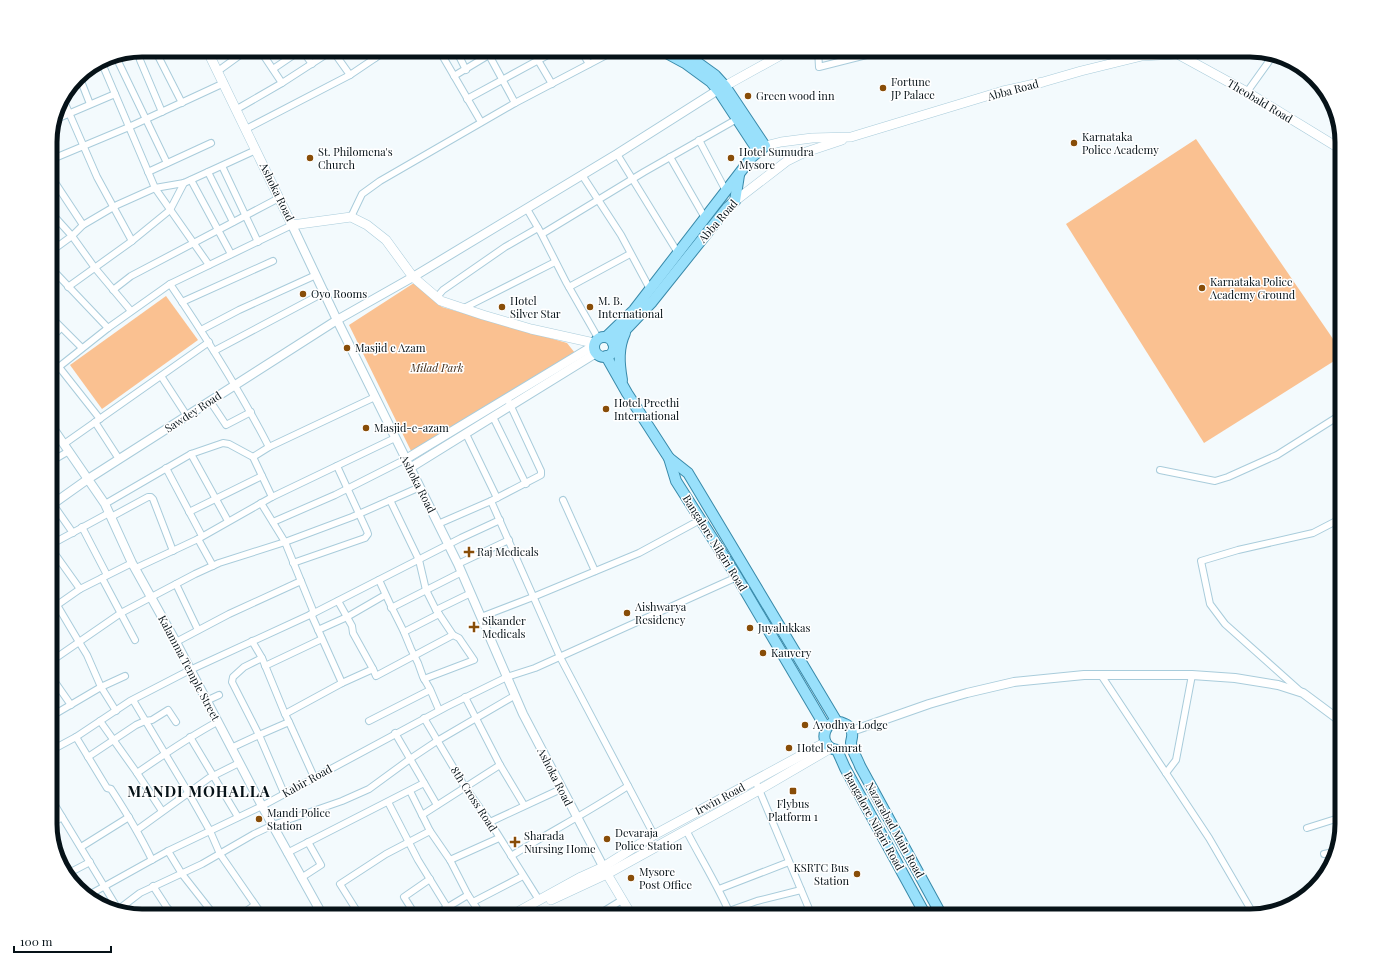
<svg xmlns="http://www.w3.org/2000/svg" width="1392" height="966" viewBox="0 0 1392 966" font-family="'Playfair Display',serif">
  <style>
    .green { fill: #fac191 }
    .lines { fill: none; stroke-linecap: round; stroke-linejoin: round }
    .minor-casing { stroke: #a9ccdb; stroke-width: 8 }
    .tertiary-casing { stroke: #a9ccdb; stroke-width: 10 }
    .secondary-casing { stroke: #a9ccdb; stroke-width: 10 }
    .primary-casing { stroke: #398aaa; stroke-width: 12 }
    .minor { stroke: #fff; stroke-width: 6 }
    .tertiary { stroke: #fff; stroke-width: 8 }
    .secondary { stroke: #fff; stroke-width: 9 }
    .primary { stroke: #99e0fb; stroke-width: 10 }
    .poi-dot { fill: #884d08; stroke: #fff; stroke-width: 1.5 }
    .labels { text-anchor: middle; stroke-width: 3; stroke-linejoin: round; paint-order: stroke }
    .poi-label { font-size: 11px; fill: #061218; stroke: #fff; text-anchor: start }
    .street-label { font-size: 11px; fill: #061218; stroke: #fff }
    .park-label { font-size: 11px; font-style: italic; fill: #3e2712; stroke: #fff }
    .district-label { font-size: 15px; font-weight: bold; letter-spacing: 1px; fill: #061218; stroke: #fff }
    .rim { fill: none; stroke: #061218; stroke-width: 5 }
  </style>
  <rect width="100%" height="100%" fill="#f3fafd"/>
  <g class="green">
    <polygon points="1196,139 1342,352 1342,356 1204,443 1066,224"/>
    <polygon points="414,283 442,307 567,343 575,353 412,453 349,325"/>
    <polygon points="166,296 198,340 102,409 70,365"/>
  </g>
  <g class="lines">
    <defs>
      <g id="minor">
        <polyline points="155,50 182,103"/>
        <polyline points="260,50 282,83"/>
        <polyline points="302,50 312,64"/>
        <polyline points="369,50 375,58"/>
        <polyline points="439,50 481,122"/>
        <polyline points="456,50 466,70"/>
        <polyline points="532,50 552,84"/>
        <polyline points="581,50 589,64"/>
        <polyline points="764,50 770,61"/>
        <polyline points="818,50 819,67 886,50"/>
        <polyline points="333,51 350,75"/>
        <polyline points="347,52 350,50"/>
        <polyline points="115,55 167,163"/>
        <polyline points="489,55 515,103"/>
        <polyline points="140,60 162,112"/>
        <polyline points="101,61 155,188 209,265"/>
        <polyline points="273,69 301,50"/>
        <polyline points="218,71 247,50"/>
        <polyline points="79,76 90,104"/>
        <polyline points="454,76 497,50"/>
        <polyline points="1247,92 1272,57"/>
        <polyline points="63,99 97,177 132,241"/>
        <polyline points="467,99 557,50"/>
        <polyline points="237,109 282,83 333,50"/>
        <polyline points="54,120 115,94"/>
        <polyline points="246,129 350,75 387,50"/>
        <polyline points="699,140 726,191"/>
        <polyline points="617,154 678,253"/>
        <polyline points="670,157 705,218"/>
        <polyline points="50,160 129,127 224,83"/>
        <polyline points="222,166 258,242"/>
        <polyline points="148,172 211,143"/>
        <polyline points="208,172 233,222"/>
        <polyline points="50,175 83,225"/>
        <polyline points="582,175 621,235 650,289"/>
        <polyline points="191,180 231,254"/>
        <polyline points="527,209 541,233 566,282 598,338"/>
        <polyline points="50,210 54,216 72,236 95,268 131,311"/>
        <polyline points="351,217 362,194 380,181 515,103 616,50"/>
        <polyline points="542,234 644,172 737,119"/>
        <polyline points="50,252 72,236 83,225 117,205 155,188 184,183 256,150"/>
        <polyline points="50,267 108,328"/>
        <path d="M170,284C206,337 240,391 269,447"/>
        <polyline points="68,287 132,241 170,210 184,183"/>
        <polyline points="569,287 630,254"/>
        <polyline points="113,290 131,276 279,198"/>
        <polyline points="437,297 443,290 505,247 538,228"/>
        <polyline points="182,302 273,261"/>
        <polyline points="464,308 555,262"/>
        <polyline points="50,316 82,348"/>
        <polyline points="201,330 239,310 316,275"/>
        <polyline points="50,339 61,328"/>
        <polyline points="214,351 325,292"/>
        <polyline points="59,367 100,419"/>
        <polyline points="50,374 108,328 170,284 292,225"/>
        <polyline points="161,376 187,416"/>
        <polyline points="210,401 226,425 251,412"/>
        <polyline points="493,417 526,484"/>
        <polyline points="95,422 119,459"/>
        <polyline points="466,434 497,498"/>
        <polyline points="64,444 209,342"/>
        <polyline points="191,454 228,521"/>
        <polyline points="253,457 269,447 375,397"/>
        <polyline points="50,462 69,451"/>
        <polyline points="166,468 202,536"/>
        <polyline points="1160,470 1215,481 1228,477 1277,455 1342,414"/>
        <polyline points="50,500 73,533"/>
        <polyline points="390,500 419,560 426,590 436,610"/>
        <polyline points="563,500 595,571"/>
        <polyline points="491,501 560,657 654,835"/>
        <polyline points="261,503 285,542 314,613"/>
        <polyline points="105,504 191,454 223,443 229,444 253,457 272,497"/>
        <polyline points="189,512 262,476"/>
        <polyline points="111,517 148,497 151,497 153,499 173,551"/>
        <polyline points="273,522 335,495 406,459"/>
        <polyline points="438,524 491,501 541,475 541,471 507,398"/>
        <polyline points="82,527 107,575"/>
        <polyline points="198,539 213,566"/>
        <polyline points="50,545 109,513"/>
        <polyline points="50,547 80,589"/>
        <polyline points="293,563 365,538 368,534 367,531 337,466"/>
        <polyline points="458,564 509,540"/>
        <polyline points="136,568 198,539 272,497 395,438"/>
        <polyline points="102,578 135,640"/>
        <polyline points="379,580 391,606 404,632 411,649 418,663 423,677 430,689 439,710"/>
        <polyline points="176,584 198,630"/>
        <polyline points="338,601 352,626 353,633 373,669 342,683"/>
        <polyline points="57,605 76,637 87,655 101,687 116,711"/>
        <polyline points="391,608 462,572"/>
        <polyline points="50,610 80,589 132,563"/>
        <polyline points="439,614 453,635"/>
        <polyline points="481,617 533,597 639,553 700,520"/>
        <polyline points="318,630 347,617 385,595"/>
        <polyline points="404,632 439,614 436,610 471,593"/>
        <polyline points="252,641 262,658 285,714"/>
        <polyline points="176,642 229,614 301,581"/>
        <polyline points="262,658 244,667 233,677 232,682 259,735 284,793"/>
        <polyline points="50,662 121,613 195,574 219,563 285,542 352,517 420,487"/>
        <polyline points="265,666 322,639"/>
        <polyline points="373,669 376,676 453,635 459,638 474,660 424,679"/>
        <polyline points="50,675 71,705"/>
        <polyline points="1101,675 1209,838 1254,915"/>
        <polyline points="1300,691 1225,624 1210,604 1201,561 1238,550 1313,533 1342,518"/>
        <polyline points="465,697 500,765 524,805"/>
        <polyline points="133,700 188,792 210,831 220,854 263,916"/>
        <polyline points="206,701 219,695"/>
        <polyline points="50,717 101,687 125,676"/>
        <polyline points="424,718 465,787 490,822 539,900"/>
        <polyline points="100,721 137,773 162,811"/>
        <polyline points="369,721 430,690"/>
        <polyline points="289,722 285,714 342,683 311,614"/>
        <polyline points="395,733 437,805"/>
        <path d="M76,737L107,788L111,789C126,812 140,835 152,860"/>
        <polyline points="190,737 238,817"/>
        <polyline points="231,748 259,735 289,722 314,777"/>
        <polyline points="50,751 76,737 130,701 190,670 314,613 461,538 500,520"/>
        <polyline points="88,757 136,725 145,721 152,720 168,710 176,722"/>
        <path d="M137,773C163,755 189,737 217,722"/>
        <polyline points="1166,773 1176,760 1192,675"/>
        <polyline points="755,780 812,916"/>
        <polyline points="50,797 118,909"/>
        <polyline points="388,802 418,860 447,907"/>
        <polyline points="422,815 500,765"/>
        <polyline points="490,822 561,789"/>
        <polyline points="50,825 62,817"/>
        <polyline points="1307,828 1342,817"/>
        <polyline points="137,830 209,778 239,763"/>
        <path d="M686,830C701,859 718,886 731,916"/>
        <polyline points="430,831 450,860 468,895 482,916"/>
        <polyline points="81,847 129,817"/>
        <polyline points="168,851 182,874 215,916"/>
        <polyline points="287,853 424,783"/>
        <polyline points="1324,854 1334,852"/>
        <path d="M511,856C550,832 590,811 628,786"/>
        <polyline points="450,860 499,838"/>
        <polyline points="67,874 90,862"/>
        <polyline points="301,878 321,865 308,842"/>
        <polyline points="153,886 166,906 174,916"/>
        <polyline points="719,889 789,862"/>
        <polyline points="87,896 168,851 262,806 446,707 507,677 535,668 737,577"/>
        <polyline points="473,902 523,876"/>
        <polyline points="119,909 140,893 202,864 254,834 273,825 342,801 369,789 410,759 437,741 514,696"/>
        <polyline points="729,911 757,901 801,890"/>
        <polyline points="239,916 255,905"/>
        <polyline points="312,916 320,911"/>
        <polyline points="360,916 340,884 386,854 430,831 410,791"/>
        <polyline points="416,916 404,897 430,879"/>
        <polyline points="433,916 468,895"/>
        <polyline points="596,916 622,900"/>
      </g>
      <g id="tertiary">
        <polyline points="292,225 337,320 458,564 523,714 606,872"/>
        <polyline points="50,424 105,504 132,563 176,642 262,806 323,916"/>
        <polyline points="406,459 593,346"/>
        <polyline points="410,468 596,353"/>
        <polyline points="50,506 88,479 337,320 413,277 617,154 718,90"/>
        <polyline points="852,731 929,704 967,693 1014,682 1084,675 1192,675 1235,678 1278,685 1303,693 1342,722"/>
      </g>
      <g id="secondary">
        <polyline points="207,50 292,225 351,217 367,225 386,240 413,277 441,301 483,315 531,329 594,343"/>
        <polyline points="1174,52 1247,92 1342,150"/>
        <polyline points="725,86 790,50"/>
        <polyline points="765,146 781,142 812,138 851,137 1003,91 1043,82 1081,71 1142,56 1178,54"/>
        <polyline points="735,201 787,161 803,153 842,140"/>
        <polyline points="607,874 632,916"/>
        <polyline points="551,900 607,874 759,790 831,748"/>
        <polyline points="510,916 581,877 603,867 654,835 826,742"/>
      </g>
      <g id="primary">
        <polyline points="661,50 685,63 711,82 720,93 758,151"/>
        <circle cx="604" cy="347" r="10"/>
        <polyline points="606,337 634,310 752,157 765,146 725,86 715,75 690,57 676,50"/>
        <polyline points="613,343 652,302 727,208 735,201 739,175"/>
        <polyline points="606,356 627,393 669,458 676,481 737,577 826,728"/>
        <path d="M622,380C619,363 618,348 625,333"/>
        <polyline points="669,458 688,473 700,493 837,722"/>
        <path d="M926,916L845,768L837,750C814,746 826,713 845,724C850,726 853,731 852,737C852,738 851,741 851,743C851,749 858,760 860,766L942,916"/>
      </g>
    </defs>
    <use href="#minor" class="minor-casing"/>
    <use href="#tertiary" class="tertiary-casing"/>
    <use href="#secondary" class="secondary-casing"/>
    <use href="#primary" class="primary-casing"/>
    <use href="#minor" class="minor"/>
    <use href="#tertiary" class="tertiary"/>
    <use href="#secondary" class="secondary"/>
    <use href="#primary" class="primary"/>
  </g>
  <g class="poi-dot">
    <circle cx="883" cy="88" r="4"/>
    <circle cx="748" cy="96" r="4"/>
    <circle cx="1074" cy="143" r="4"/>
    <circle cx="310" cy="158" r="4"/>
    <circle cx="731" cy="158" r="4"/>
    <circle cx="1202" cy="288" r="4"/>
    <circle cx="303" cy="294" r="4"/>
    <circle cx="502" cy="307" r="4"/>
    <circle cx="590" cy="307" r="4"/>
    <circle cx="347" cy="348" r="4"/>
    <circle cx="606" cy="409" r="4"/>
    <circle cx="366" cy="428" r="4"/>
    <path d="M467 546h4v4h4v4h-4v4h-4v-4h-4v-4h4z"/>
    <circle cx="627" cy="613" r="4"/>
    <path d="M472 621h4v4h4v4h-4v4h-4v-4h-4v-4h4z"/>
    <circle cx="750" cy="628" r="4"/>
    <circle cx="763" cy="653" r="4"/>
    <circle cx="805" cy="725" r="4"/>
    <circle cx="789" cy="748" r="4"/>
    <rect x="789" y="787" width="8" height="8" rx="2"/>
    <circle cx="259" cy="819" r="4"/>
    <circle cx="607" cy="839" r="4"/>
    <path d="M513 836h4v4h4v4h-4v4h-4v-4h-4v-4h4z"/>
    <circle cx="857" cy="874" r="4"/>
    <circle cx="631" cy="878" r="4"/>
  </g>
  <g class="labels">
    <g class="poi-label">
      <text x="891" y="86">Fortune<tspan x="891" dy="13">JP Palace</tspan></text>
      <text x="756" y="100">Green wood inn</text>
      <text x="1082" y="141">Karnataka<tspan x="1082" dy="13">Police Academy</tspan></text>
      <text x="318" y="156">St. Philomena's<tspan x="318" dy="13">Church</tspan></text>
      <text x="739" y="156">Hotel Sumudra<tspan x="739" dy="13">Mysore</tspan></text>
      <text x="1210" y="286">Karnataka Police<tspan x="1210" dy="13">Academy Ground</tspan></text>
      <text x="311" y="298">Oyo Rooms</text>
      <text x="510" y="305">Hotel<tspan x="510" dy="13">Silver Star</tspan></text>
      <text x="598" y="305">M. B.<tspan x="598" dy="13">International</tspan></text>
      <text x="355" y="352">Masjid e Azam</text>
      <text x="614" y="407">Hotel Preethi<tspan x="614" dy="13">International</tspan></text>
      <text x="374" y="432">Masjid-e-azam</text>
      <text x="477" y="556">Raj Medicals</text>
      <text x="635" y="611">Aishwarya<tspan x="635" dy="13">Residency</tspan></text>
      <text x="482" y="625">Sikander<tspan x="482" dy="13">Medicals</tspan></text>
      <text x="758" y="632">Juyalukkas</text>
      <text x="771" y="657">Kauvery</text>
      <text x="813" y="729">Ayodhya Lodge</text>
      <text x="797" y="752">Hotel Samrat</text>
      <text x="793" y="808" text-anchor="middle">Flybus<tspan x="793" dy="13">Platform 1</tspan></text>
      <text x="267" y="817">Mandi Police<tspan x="267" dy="13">Station</tspan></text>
      <text x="615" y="837">Devaraja<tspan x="615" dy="13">Police Station</tspan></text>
      <text x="524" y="840">Sharada<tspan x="524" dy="13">Nursing Home</tspan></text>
      <text x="849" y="872" text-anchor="end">KSRTC Bus<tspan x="849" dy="13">Station</tspan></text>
      <text x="639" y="876">Mysore<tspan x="639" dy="13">Post Office</tspan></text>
    </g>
    <g class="street-label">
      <text transform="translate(1013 90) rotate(-15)" y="4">Abba Road</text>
      <text transform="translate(1260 101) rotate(31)" y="4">Theobald Road</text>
      <text transform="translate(277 192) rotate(64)" y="4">Ashoka Road</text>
      <text transform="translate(718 221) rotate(-49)" y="4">Abba Road</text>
      <text transform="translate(193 412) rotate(-33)" y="4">Sawdey Road</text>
      <text transform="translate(418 484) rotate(63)" y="4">Ashoka Road</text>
      <text transform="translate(715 543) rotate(58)" y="4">Bangalore Nilgiri Road</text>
      <text transform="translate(189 668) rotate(62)" y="4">Kalamma Temple Street</text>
      <text transform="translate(555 777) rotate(63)" y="4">Ashoka Road</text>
      <text transform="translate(307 781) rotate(-29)" y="4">Kabir Road</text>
      <text transform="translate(474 799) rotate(57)" y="4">8th Cross Road</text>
      <text transform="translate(720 799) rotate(-28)" y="4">Irwin Road</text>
      <text transform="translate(874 821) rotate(61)" y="4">Bangalore Nilgiri Road</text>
      <text transform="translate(895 830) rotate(61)" y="4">Nazarabad Main Road</text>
    </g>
    <g class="park-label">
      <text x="437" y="372">Milad Park</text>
    </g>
    <g class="district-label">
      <text x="199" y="797">MANDI MOHALLA</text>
    </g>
  </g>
  <path d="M0 0H1392V966H0ZM142 57H1250A85 85 0 0 1 1335 142V824A85 85 0 0 1 1250 909H142A85 85 0 0 1 57 824V142A85 85 0 0 1 142 57Z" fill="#fff" fill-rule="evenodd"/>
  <path class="rim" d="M142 57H1250A85 85 0 0 1 1335 142V824A85 85 0 0 1 1250 909H142A85 85 0 0 1 57 824V142A85 85 0 0 1 142 57Z"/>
  <path d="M14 946v6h97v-6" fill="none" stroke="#061218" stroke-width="2"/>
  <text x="20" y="946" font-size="12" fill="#061218" stroke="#ffffff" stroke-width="3" paint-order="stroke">100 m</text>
</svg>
